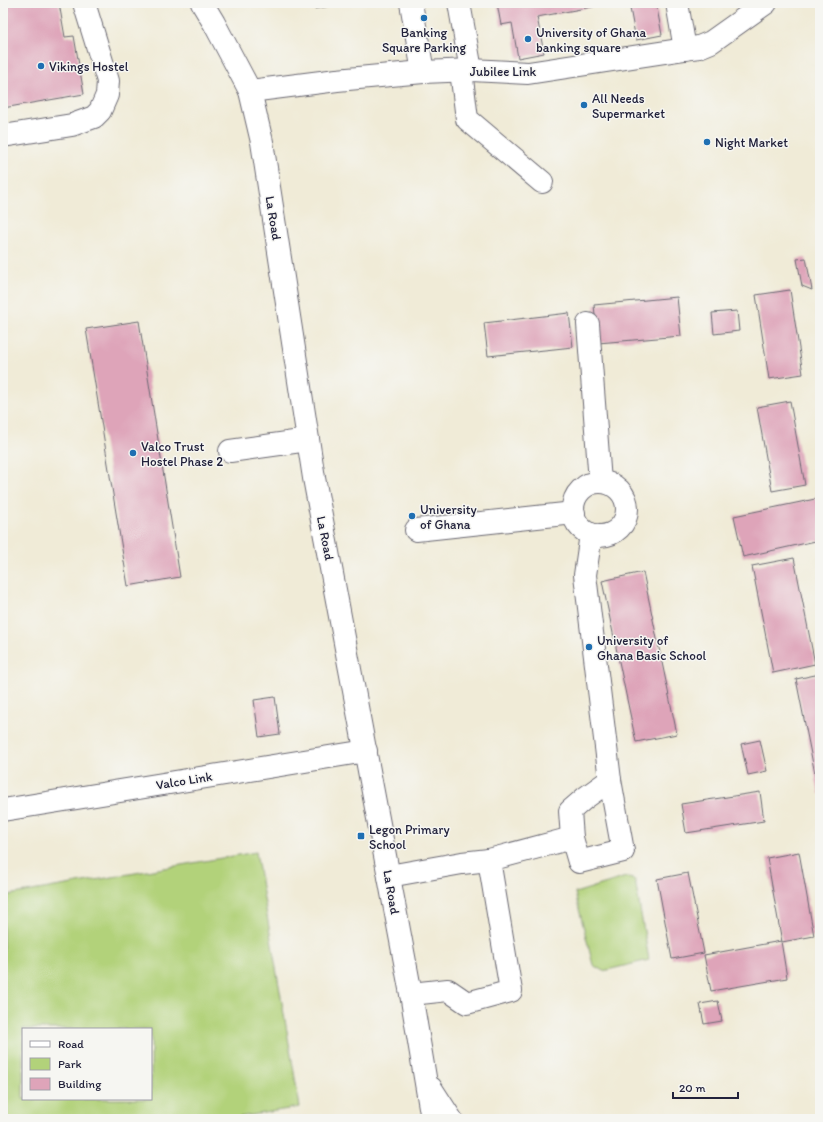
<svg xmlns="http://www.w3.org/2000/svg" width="823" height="1122" viewBox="0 0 823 1122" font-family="Itim,sans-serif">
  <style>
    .green { fill: #b2d27a; stroke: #6a7a5a; fill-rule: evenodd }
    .building { fill: #dea4b9 }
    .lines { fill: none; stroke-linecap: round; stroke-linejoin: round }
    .minor-casing { stroke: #6a6872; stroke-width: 24 }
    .minor { stroke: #fff; stroke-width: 22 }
    .poi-dot { fill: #1f6fb2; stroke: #f6f6f2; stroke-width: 1.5 }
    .labels { text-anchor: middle; stroke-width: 3; stroke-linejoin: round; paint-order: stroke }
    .poi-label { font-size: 13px; fill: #22223b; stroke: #f6f6f2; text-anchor: start }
    .street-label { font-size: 13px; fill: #22223b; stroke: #f6f6f2 }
  </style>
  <rect width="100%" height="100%" fill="#f6f6f2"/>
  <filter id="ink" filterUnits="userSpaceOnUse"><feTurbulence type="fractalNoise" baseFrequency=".025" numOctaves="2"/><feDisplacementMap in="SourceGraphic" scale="8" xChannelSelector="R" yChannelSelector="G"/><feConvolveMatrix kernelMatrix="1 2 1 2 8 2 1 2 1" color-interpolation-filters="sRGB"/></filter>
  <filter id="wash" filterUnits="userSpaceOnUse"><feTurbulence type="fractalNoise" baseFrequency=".012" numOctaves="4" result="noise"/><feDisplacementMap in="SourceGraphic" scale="16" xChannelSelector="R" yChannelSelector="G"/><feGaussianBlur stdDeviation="0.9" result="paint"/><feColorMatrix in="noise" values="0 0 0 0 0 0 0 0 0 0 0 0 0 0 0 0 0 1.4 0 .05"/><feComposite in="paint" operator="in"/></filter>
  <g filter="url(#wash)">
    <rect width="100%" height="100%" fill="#f0ebd7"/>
    <g class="green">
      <path d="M256,852L300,1107L228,1119H3V896ZM23,1029H151V1099H23Z"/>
      <polygon points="626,877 635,880 649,960 603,971 593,965 575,893"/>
    </g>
    <g id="blocks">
      <g class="building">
        <polygon points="3,3 59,3 65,37 74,36 84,94 3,108"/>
        <polygon points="313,3 342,3 342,4 314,9"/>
        <polygon points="497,3 608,3 608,4 537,17 544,53 518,58 512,23 501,25"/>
        <polygon points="629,3 656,3 662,35 636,40"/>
        <polygon points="806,258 812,290 802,286 797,259"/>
        <polygon points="790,290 803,374 769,379 756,295"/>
        <polygon points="677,297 681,336 598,343 594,305"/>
        <polygon points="737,311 739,331 714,334 712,313"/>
        <polygon points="569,313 573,347 488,356 484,323"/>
        <polygon points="139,321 180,577 128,586 86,329"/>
        <polygon points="790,401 805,485 772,491 757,407"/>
        <polygon points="820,498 820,540 743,557 734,516"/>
        <polygon points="794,558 815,664 773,673 752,566"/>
        <polygon points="643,572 677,734 636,742 602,581"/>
        <polygon points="820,674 820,794 819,794 796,679"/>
        <polygon points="275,697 280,734 259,737 254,700"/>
        <polygon points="760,740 767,771 748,775 741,744"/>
        <polygon points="760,792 764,821 686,833 681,804"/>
        <polygon points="799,852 814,936 782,942 767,858"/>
        <polygon points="688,873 704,953 672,959 657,879"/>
        <polygon points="781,941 787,978 711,991 704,955"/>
        <polygon points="718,1001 722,1021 704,1024 700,1004"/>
      </g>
    </g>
  </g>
  <g filter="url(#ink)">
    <use href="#blocks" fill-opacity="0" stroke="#6a6872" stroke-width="1"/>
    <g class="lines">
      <defs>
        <g id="minor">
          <polyline points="202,3 214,23 250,91 262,142 314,478 411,994 432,1119"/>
          <polyline points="411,3 423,72"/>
          <polyline points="459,3 471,70"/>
          <polyline points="677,3 685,49"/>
          <polyline points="461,71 467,119 542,182"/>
          <polyline points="250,91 337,80 423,72 471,70 528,73 685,49 699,47 711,42 766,3"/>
          <polyline points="3,136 72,125 94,117 100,111 107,95 108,81 84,3"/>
          <polyline points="588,324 600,482"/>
          <polyline points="230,451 308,440"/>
          <circle cx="600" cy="509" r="27"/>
          <polyline points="416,530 574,513"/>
          <polyline points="591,534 585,575 610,780"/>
          <polygon points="610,780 623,851 579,862 572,838 570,811 585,798"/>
          <polyline points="3,810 366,751"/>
          <polyline points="389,876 462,863 489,860"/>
          <polyline points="411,994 448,990 467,1003 511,991 489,860 572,838"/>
          <polyline points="431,1088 451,1119"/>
        </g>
      </defs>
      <use href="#minor" class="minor-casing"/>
      <use href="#minor" class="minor"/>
    </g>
  </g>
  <g class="poi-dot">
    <circle cx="424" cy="18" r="4"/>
    <circle cx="528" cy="39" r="4"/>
    <circle cx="41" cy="66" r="4"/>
    <circle cx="584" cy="105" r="4"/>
    <circle cx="707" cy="142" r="4"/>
    <circle cx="133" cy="453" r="4"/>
    <circle cx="412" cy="516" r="4"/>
    <circle cx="589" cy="647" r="4"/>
    <rect x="357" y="832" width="8" height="8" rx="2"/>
  </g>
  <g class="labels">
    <g class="poi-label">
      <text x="424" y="37" text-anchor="middle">Banking<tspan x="424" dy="15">Square Parking</tspan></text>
      <text x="536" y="37">University of Ghana<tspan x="536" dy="15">banking square</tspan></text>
      <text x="49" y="71">Vikings Hostel</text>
      <text x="592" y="103">All Needs<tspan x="592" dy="15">Supermarket</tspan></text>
      <text x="715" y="147">Night Market</text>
      <text x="141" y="451">Valco Trust<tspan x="141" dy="15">Hostel Phase 2</tspan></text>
      <text x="420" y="514">University<tspan x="420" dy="15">of Ghana</tspan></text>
      <text x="597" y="645">University of<tspan x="597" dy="15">Ghana Basic School</tspan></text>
      <text x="369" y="834">Legon Primary<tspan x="369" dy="15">School</tspan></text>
    </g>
    <g class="street-label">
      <text x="503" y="76">Jubilee Link</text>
      <text transform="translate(274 218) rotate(81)" y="5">La Road</text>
      <text transform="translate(326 538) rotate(79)" y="5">La Road</text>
      <text transform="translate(184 780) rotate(-9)" y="5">Valco Link</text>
      <text transform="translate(392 892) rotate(80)" y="5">La Road</text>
    </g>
  </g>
  <rect width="823" height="1122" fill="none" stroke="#f6f6f2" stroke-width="16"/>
  <rect x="22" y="1028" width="130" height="72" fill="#f6f6f2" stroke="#a1a1a9"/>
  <rect x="30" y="1041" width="20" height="6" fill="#ffffff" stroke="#a1a1a9"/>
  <text x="58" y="1048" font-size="12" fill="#22223b">Road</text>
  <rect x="30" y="1058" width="20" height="12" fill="#b2d27a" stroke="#a1a1a9"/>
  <text x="58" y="1068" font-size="12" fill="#22223b">Park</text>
  <rect x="30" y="1078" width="20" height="12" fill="#dea4b9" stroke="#a1a1a9"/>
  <text x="58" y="1088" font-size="12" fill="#22223b">Building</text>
  <path d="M673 1092v6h65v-6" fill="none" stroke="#22223b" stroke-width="2"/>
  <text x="679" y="1092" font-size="12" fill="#22223b" stroke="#f6f6f2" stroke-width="3" paint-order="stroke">20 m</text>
</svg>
